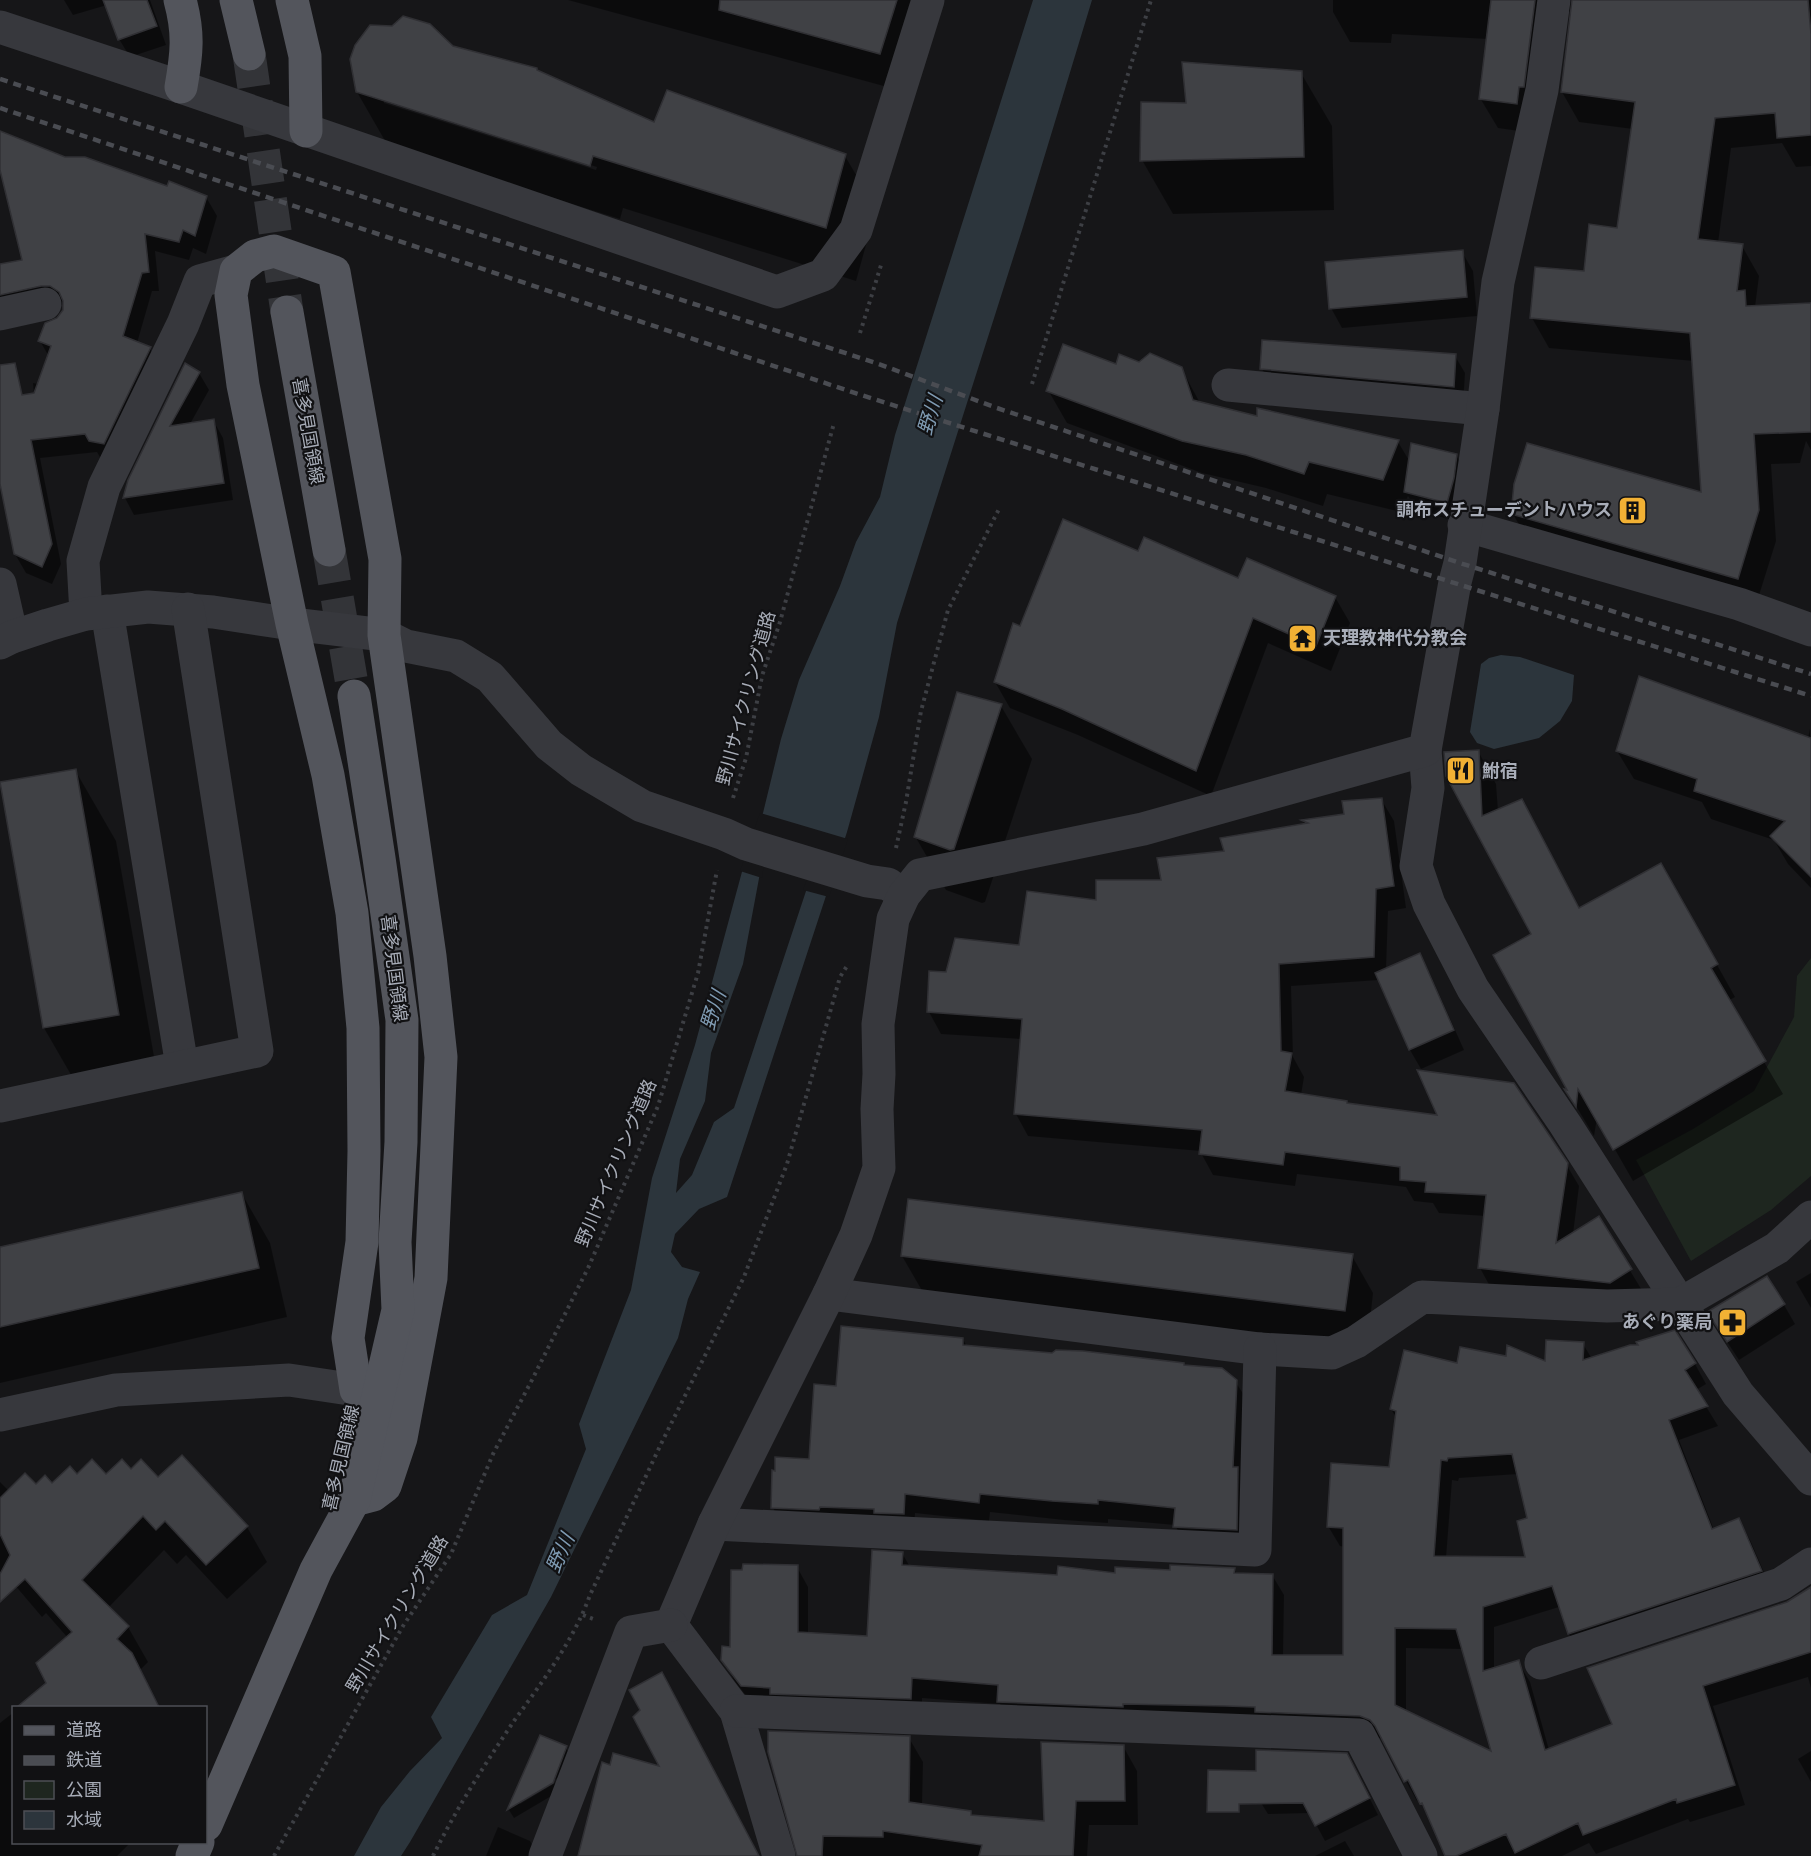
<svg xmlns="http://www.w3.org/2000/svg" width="1811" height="1856" viewBox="0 0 1811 1856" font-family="'IBM Plex Sans','Noto Sans JP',sans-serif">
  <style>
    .green { fill: #1e261f }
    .water { fill: #2c353c; fill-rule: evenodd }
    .pier { fill: #161618 }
    .shadow { fill: #0007; fill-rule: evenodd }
    .building { fill: #404145; stroke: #303034; stroke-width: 1.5; fill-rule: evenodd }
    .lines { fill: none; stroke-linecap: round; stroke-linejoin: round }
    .major-tunnel { stroke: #333438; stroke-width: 33; stroke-dasharray: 33 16; stroke-linecap: butt }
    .path { stroke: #3d3f44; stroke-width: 4; stroke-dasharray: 3 4.5; stroke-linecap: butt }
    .minor { stroke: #37383d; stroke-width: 33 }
    .major { stroke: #53555c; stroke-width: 33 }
    .rail { stroke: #4a4c52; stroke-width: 4.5; stroke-dasharray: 8 6; stroke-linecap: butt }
    .labels { text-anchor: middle; stroke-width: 4.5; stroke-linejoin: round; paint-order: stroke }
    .street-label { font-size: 18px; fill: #a8adb8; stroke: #111113 }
    .poi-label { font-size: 18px; font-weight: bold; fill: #a8adb8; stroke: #111113; text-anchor: end }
    .water-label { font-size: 20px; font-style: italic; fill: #7f9bb3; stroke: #111113 }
  </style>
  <rect width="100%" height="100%" fill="#161618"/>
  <polygon class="green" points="1811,958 1811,1176 1771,1210 1691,1261 1636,1160 1693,1129 1754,1091 1794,1017 1797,976"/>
  <g class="water">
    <path d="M1033,0H1092L1023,227L897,623L879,717L847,832L727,1197L699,1209L675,1234L671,1252L682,1267L700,1272L688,1299L678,1338L551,1597L410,1842L401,1856H354L381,1807L410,1771L442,1738L431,1717L492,1615L527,1595L586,1449L579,1424L631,1290L652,1178L695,1045L746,857L763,813L781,739L799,680L840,586L856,542L880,497L895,435ZM763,857L812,873L734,1108L714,1122L692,1175L676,1193L680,1159L705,1101L711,1053L743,964Z"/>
    <polygon points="1501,655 1520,657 1574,675 1572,701 1560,721 1539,738 1494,749 1477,743 1470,732 1481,664 1489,658"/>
  </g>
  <polygon class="pier" points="760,813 848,839 829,897 803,890 809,873 765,858 762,878 740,871"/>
  <g class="shadow">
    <polygon points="64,0 150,0 166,45 130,57 119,39 107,5 73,15"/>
    <polygon points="568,0 927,0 902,91"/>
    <polygon points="1333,0 1811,0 1811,166 1796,167 1782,143 1731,148 1718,243 1742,246 1759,276 1755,307 1811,305 1811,450 1806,441 1800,463 1771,464 1776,541 1755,608 1530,544 1513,514 1703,494 1694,361 1549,348 1532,318 1585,273 1619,230 1633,129 1579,122 1562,92 1573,11 1565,12 1533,133 1498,128 1480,98 1488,39 1392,34 1391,43 1350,42 1333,12"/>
    <path d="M452,47L538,72L655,124L845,156L876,209L856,281L623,208L620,219L388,146L357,92ZM384,100L597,167L596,170L384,103Z"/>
    <polygon points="1301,73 1332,126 1334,210 1173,214 1142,160 1188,104"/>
    <polygon points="0,133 65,158 168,188 206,197 217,216 206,254 193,248 189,260 155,251 159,291 152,291 137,343 150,349 161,367 101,459 97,452 40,458 61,564 52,584 26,573 15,554 0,476 0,400 34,394 33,383 54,387 51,360 40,341 64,311 63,305 52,304 0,318 0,266 24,261 0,163"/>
    <polygon points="1462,252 1473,271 1477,316 1342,328 1331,308"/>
    <polygon points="1455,356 1465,373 1463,404 1272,386 1262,369"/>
    <polygon points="1139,364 1181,368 1200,403 1258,417 1398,442 1410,462 1456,455 1468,474 1457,521 1417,511 1408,496 1401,512 1327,494 1323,506 1266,488 1202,473 1067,423 1048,390 1117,366"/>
    <polygon points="199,373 209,390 190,424 213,420 223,438 233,500 134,515 125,498 130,481"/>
    <polygon points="1239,580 1335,597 1350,623 1331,671 1268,643 1211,796 1078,735 1010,708 995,682 1021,628"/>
    <polygon points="1001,706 1032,759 985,902 982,903 946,890 915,836"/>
    <polygon points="1810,729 1811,888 1788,864 1774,840 1711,819 1702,802 1634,779 1617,751 1808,738"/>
    <polygon points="1478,751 1496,784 1498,811 1539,833 1580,909 1679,897 1735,997 1728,1001 1783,1094 1633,1181 1597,1118 1594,1136 1567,1091 1569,1092 1533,935 1447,776"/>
    <polygon points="75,770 116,841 159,1085 85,1099 44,1028 0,783"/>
    <polygon points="1381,799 1394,821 1406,908 1388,911 1386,969 1419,955 1430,974 1464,1050 1421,1069 1410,1050 1379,980 1291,986 1293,1057 1304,1077 1301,1095 1348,1105 1566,1164 1579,1186 1573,1234 1598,1218 1643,1292 1492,1290 1480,1268 1486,1216 1439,1213 1433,1203 1414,1201 1406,1187 1297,1174 1295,1186 1213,1175 1201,1153 1201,1151 1028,1136 1016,1114 1022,1039 941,1034 929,1012 947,974 1021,947 1098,902 1163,882 1226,852 1305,825 1303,821 1345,816"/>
    <polygon points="242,1194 270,1243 287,1317 0,1383 0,1249"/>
    <polygon points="902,1256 1352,1256 1373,1293 1367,1348 924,1294"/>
    <polygon points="1811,1273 1811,1308 1796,1282"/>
    <polygon points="1784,1305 1795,1324 1739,1360 1720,1331"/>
    <polygon points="963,1339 967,1347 1185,1367 1235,1381 1247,1400 1247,1549 1186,1546 1175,1525 1108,1519 1108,1523 1064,1520 990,1512 989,1521 915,1513 914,1533 784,1527 773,1508 810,1460 838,1388"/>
    <path d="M1583,1344L1592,1359L1695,1364L1706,1384L1696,1390L1718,1426L1679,1440L1714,1530L1739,1520L1750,1540L1772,1591L1581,1654L1569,1634L1559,1607L1494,1627V1669L1518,1662L1530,1682L1549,1750L1614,1725L1811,1588V1688L1808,1677L1713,1706L1745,1805L1690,1822L1688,1819L1596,1854L1589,1843L1562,1856H1446L1433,1824L1419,1800L1417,1801L1383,1739L1372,1736L1010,1721L1000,1704L922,1698V1719L754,1706L734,1680L723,1660L797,1567L808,1587V1634L868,1638L902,1553L910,1567L1058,1577L1234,1569L1237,1575H1272L1284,1595L1283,1656H1344L1345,1547L1340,1546L1328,1526L1391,1468L1397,1419L1391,1409L1458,1365L1547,1363ZM1518,1474L1529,1519L1527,1559L1446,1558L1452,1480L1458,1481L1459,1478ZM1406,1648L1463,1649L1493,1754L1406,1712Z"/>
    <polygon points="131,1472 158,1479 247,1527 267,1562 227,1599 186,1555 177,1564 164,1550 108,1608 128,1627 148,1662 140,1670 160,1708 19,1708 48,1683 68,1638 46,1613 42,1617 8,1577 0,1583 0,1482 9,1491 36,1486 52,1485 77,1476 106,1476"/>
    <polygon points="14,1712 14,1842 131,1842 117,1856 0,1856 0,1723"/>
    <path d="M541,1737L566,1748L571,1757L558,1792L514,1818L509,1810ZM559,1777L560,1780L520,1804V1801Z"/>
    <polygon points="909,1738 923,1762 922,1805 970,1812 972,1816 1046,1823 1123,1746 1137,1771 1138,1825 1089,1825 1087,1856 799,1856"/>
    <polygon points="1811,1751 1811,1782 1798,1759"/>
    <polygon points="1356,1771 1378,1815 1325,1841 1310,1813 1268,1814 1258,1798"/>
    <polygon points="498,1827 530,1841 538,1856 486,1856"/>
    <polygon points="1345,1841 1354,1856 1315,1856"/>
  </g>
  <g class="building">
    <polygon points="103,0 147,0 157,26 118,40"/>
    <polygon points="720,0 897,0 880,54 719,10"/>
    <polygon points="1491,0 1535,0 1524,87 1519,87 1517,104 1479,99"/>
    <polygon points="1572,0 1808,0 1811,34 1811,135 1777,138 1775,113 1715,118 1698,239 1743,244 1737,291 1745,290 1746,306 1811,303 1811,432 1754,434 1759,510 1738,579 1511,514 1514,484 1527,443 1701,492 1690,333 1530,318 1535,267 1584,271 1589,224 1617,228 1635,102 1561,92"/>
    <polygon points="403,16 430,24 453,46 537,68 537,70 654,122 667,90 846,154 826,228 593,156 590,166 356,92 350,59 355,45 370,25 392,26"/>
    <polygon points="1182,62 1302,71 1304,157 1140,161 1141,102 1186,103"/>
    <polygon points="0,131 65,157 85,157 167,186 169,181 207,196 195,236 183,230 179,242 145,234 149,272 142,273 123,336 151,347 104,444 89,441 85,434 31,440 52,544 42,567 14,554 0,484 0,365 15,363 22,395 34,393 51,346 38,341 45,323 57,318 63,310 63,301 59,292 50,286 41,286 0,295 0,264 22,260 0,170"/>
    <polygon points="1463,250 1467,297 1329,309 1325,262"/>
    <polygon points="1262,340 1456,354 1454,387 1260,369"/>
    <polygon points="1063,344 1116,364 1119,354 1139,362 1150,353 1182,367 1193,400 1257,416 1257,408 1399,440 1383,480 1309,462 1304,474 1246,455 1182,441 1046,391"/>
    <polygon points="185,363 200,372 170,426 214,419 224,483 123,498 128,480"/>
    <polygon points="1411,443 1457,454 1454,478 1447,503 1404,492"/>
    <polygon points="1063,519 1138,551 1144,537 1238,578 1247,558 1336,596 1316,646 1253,618 1196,771 1062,709 994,682 1013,623 1020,626"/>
    <polygon points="1639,676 1811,738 1811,877 1770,836 1785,821 1694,791 1697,779 1616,751"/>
    <polygon points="957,692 1002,704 954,849 950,850 914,837"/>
    <polygon points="1479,750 1482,816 1522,799 1579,908 1661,863 1718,964 1711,968 1766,1061 1613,1150 1578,1089 1576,1107 1564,1089 1567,1090 1493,955 1531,934 1446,776 1444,752"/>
    <polygon points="76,769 119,1015 43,1028 0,782"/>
    <polygon points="1382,798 1394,886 1376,889 1374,957 1279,964 1281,1051 1292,1053 1285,1091 1347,1101 1347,1103 1437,1115 1417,1070 1514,1083 1568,1163 1556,1243 1599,1216 1632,1269 1610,1283 1478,1268 1486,1195 1425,1192 1426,1182 1400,1180 1400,1167 1285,1152 1283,1165 1199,1154 1202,1130 1014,1114 1022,1019 927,1012 929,971 946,972 955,938 1019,945 1027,891 1096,900 1096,880 1161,880 1157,858 1224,851 1220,838 1308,823 1301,820 1344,814 1342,801"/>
    <polygon points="1420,953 1454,1030 1409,1050 1375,973"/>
    <polygon points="242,1192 259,1268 0,1327 0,1247"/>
    <polygon points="908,1199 1353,1254 1345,1311 901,1256"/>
    <polygon points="1767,1276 1785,1304 1727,1342 1707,1312"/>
    <polygon points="841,1326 963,1338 963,1345 1052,1353 1056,1350 1083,1351 1184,1363 1184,1365 1222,1368 1237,1380 1233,1467 1238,1467 1237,1530 1173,1527 1175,1508 1098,1500 1098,1504 1052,1501 980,1494 979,1503 905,1494 904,1514 874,1513 874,1509 820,1507 819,1510 771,1508 772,1470 775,1471 775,1457 809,1459 814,1384 836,1386"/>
    <path d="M1675,1330L1696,1363L1685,1370L1708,1406L1669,1420L1712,1529L1739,1518L1762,1571L1568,1634L1552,1586L1483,1607V1671L1519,1660L1545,1750L1612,1724L1587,1668L1787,1602L1811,1587V1652L1703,1686L1735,1785L1677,1803L1676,1799L1583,1835L1578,1823L1515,1853L1506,1834L1456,1856H1445L1422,1803L1420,1804L1408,1780L1404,1782L1375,1726L1370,1720L1360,1716L1255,1712V1707L1226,1706L1123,1704V1707L997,1702L998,1685L912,1678L911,1699L770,1694V1688L741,1686L721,1660L722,1646L730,1647L731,1570H742L743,1564L798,1565V1632L867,1636L872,1550L903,1552L902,1565L1057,1575L1058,1566L1115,1573V1567L1170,1570V1565L1235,1568L1234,1573L1273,1574L1272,1655H1343V1528L1327,1527L1331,1463L1389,1467L1396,1411L1390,1409L1404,1350L1457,1363L1460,1347L1506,1356L1507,1345L1545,1361L1546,1340L1584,1342L1583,1360L1630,1345H1638L1636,1342ZM1512,1454L1527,1518L1517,1521L1525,1557L1434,1556L1441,1460L1447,1461L1448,1458ZM1395,1628L1456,1629L1491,1751L1395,1705Z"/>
    <polygon points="182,1455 248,1526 206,1565 165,1521 156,1530 143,1516 82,1580 129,1626 117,1639 132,1653 159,1707 17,1707 46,1683 36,1663 72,1632 25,1579 0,1602 0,1574 10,1555 0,1534 0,1498 25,1473 36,1484 45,1475 52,1483 70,1466 77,1474 92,1459 106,1474 122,1459 131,1469 141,1459 158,1477"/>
    <polygon points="662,1672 738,1816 759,1856 578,1856 602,1762 610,1765 613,1753 659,1766 633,1717 640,1710 629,1690"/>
    <polygon points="768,1731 910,1736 909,1802 971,1811 971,1815 1044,1821 1041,1742 1124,1745 1125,1801 1076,1801 1073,1856 979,1856 982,1845 883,1831 883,1837 823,1836 822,1856 797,1856 768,1752"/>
    <polygon points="540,1735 567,1746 553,1783 507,1810"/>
    <polygon points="1256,1750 1347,1753 1370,1798 1315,1826 1303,1803 1239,1804 1239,1812 1207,1812 1208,1770 1256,1771"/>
  </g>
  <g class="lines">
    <g class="major-tunnel">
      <polyline points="249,54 287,312"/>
      <polyline points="329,550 354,696"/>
    </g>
    <g class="path">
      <polyline points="860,333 882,262"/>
      <polyline points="1032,384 1151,0"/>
      <polyline points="733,798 746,758 762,676 780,622 834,423"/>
      <polyline points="896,848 906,802 921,711 948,610 1000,507"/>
      <polyline points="583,1615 596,1620"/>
      <polyline points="274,1856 403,1626 451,1554 493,1454 533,1378 589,1266 658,1106 698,973 717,870"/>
      <path d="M433,1856C456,1809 485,1764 514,1721C542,1682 574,1640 590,1595L661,1444L744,1277L787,1164L840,977L847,966"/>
    </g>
    <g class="minor">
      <polyline points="0,27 181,87 777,292 823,275 856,230 928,0"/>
      <polyline points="0,314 45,304"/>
      <polyline points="1228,385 1483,409"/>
      <polyline points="1464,525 1739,604 1811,630"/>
      <polyline points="0,584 12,637"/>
      <polyline points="107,611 182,1066"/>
      <polyline points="86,614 83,561 104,487 183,324 200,281 236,271"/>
      <polyline points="0,643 12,637 48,625 86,614 148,607 213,612 292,624 384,635 406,646 456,656 490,677 549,745 581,770 642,806 724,834 746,844 867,881 888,884 904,895"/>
      <polyline points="1425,750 1428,788 1416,866 1429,904 1473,989 1565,1124 1738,1394 1811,1479"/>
      <polyline points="0,1106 257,1051 188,609"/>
      <polyline points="829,1294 1260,1349 1332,1353 1356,1342 1422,1297 1607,1306 1680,1304 1777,1248 1811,1217"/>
      <polyline points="0,1415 116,1390 289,1380 356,1390"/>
      <polyline points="714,1524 1255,1550 1260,1349"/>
      <polyline points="671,1625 714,1524 829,1294 856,1235 879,1168 877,1109 879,1074 878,1024 893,919 904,895 920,875 1143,829 1425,750 1455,582 1460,563 1483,409 1498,282 1542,90 1554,0"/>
      <polyline points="671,1625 736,1711 779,1856"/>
      <polyline points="1541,1663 1781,1584 1811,1564"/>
      <polyline points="736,1711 1359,1735 1421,1856"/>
      <polyline points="545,1856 631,1632 671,1625"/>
    </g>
    <g class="major">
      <path d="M180,0C189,33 187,53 181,87"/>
      <polyline points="236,0 249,54"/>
      <polyline points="292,0 305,56 306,131"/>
      <polyline points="287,312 329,550"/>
      <polyline points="354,1500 373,1495 385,1486 401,1438 431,1278 441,1057 430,956 384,635 385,559 334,272 274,251 255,256 236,271 231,295 243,385 292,624 328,775 352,913 363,1028 364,1151 362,1242 348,1338 356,1390"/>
      <polyline points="206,1825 316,1570 354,1500 398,1310 395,1242 401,1142 402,1020 379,858 354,696"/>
      <polyline points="192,1856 198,1842"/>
    </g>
    <g class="rail">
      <polyline points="0,79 876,363 997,408 1460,563 1811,674"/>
      <polyline points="0,108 858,394 1811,696"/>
    </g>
  </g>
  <defs>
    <symbol id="building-square" viewBox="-11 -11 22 22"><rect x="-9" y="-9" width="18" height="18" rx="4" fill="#f2b134" stroke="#111113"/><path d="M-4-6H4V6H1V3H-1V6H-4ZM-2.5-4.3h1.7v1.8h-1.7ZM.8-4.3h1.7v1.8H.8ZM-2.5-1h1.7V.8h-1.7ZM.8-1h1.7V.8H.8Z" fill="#111"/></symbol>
    <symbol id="temple-square" viewBox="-11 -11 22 22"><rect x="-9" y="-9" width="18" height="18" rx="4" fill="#f2b134" stroke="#111113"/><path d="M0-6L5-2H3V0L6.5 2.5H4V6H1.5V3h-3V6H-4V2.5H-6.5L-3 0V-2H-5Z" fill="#111"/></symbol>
    <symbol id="restaurant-square" viewBox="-11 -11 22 22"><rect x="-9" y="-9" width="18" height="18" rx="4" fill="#f2b134" stroke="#111113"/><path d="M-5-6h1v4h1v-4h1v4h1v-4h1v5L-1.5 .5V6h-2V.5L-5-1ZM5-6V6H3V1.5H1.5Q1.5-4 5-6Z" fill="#111"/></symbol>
    <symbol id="pharmacy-square" viewBox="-11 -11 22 22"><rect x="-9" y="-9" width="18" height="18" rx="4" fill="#f2b134" stroke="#111113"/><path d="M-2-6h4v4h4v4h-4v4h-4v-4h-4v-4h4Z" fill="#111"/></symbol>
  </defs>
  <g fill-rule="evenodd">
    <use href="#building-square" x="1616" y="494" width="33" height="33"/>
    <use href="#temple-square" x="1286" y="622" width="33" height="33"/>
    <use href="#restaurant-square" x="1444" y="754" width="33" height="33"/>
    <use href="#pharmacy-square" x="1716" y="1306" width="33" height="33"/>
  </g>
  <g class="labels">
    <g class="street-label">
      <text transform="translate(308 431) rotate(80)" y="6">喜多見国領線</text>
      <text transform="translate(746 698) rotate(-75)" y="6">野川サイクリング道路</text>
      <text transform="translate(394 968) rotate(83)" y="6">喜多見国領線</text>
      <text transform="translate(616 1163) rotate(-67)" y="6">野川サイクリング道路</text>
      <text transform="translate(341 1458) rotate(-77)" y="6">喜多見国領線</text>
      <text transform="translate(397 1614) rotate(-59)" y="6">野川サイクリング道路</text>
    </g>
    <g class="poi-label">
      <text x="1612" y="516">調布スチューデントハウス</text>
      <text x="1323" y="644" text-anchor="start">天理教神代分教会</text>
      <text x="1482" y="777" text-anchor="start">鮒宿</text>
      <text x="1712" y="1328">あぐり薬局</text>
    </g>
    <g class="water-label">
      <text transform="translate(930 415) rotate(-73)" y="7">野川</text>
      <text transform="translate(713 1010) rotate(-72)" y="7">野川</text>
      <text transform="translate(560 1553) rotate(-66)" y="7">野川</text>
    </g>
  </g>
  <rect x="12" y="1706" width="195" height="138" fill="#111113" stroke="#4d4f55" stroke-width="1.5"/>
  <rect x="24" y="1726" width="30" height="9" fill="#53555c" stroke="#4d4f55" stroke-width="1.5"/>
  <text x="66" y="1736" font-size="18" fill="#a8adb8">道路</text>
  <rect x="24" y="1756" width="30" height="9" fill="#4a4c52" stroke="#4d4f55" stroke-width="1.5"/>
  <text x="66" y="1766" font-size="18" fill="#a8adb8">鉄道</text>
  <rect x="24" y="1781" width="30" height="18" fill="#1e261f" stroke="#4d4f55" stroke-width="1.5"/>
  <text x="66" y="1796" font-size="18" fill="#a8adb8">公園</text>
  <rect x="24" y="1811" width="30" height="18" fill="#2c353c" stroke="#4d4f55" stroke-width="1.5"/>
  <text x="66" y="1826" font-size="18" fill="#a8adb8">水域</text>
</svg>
